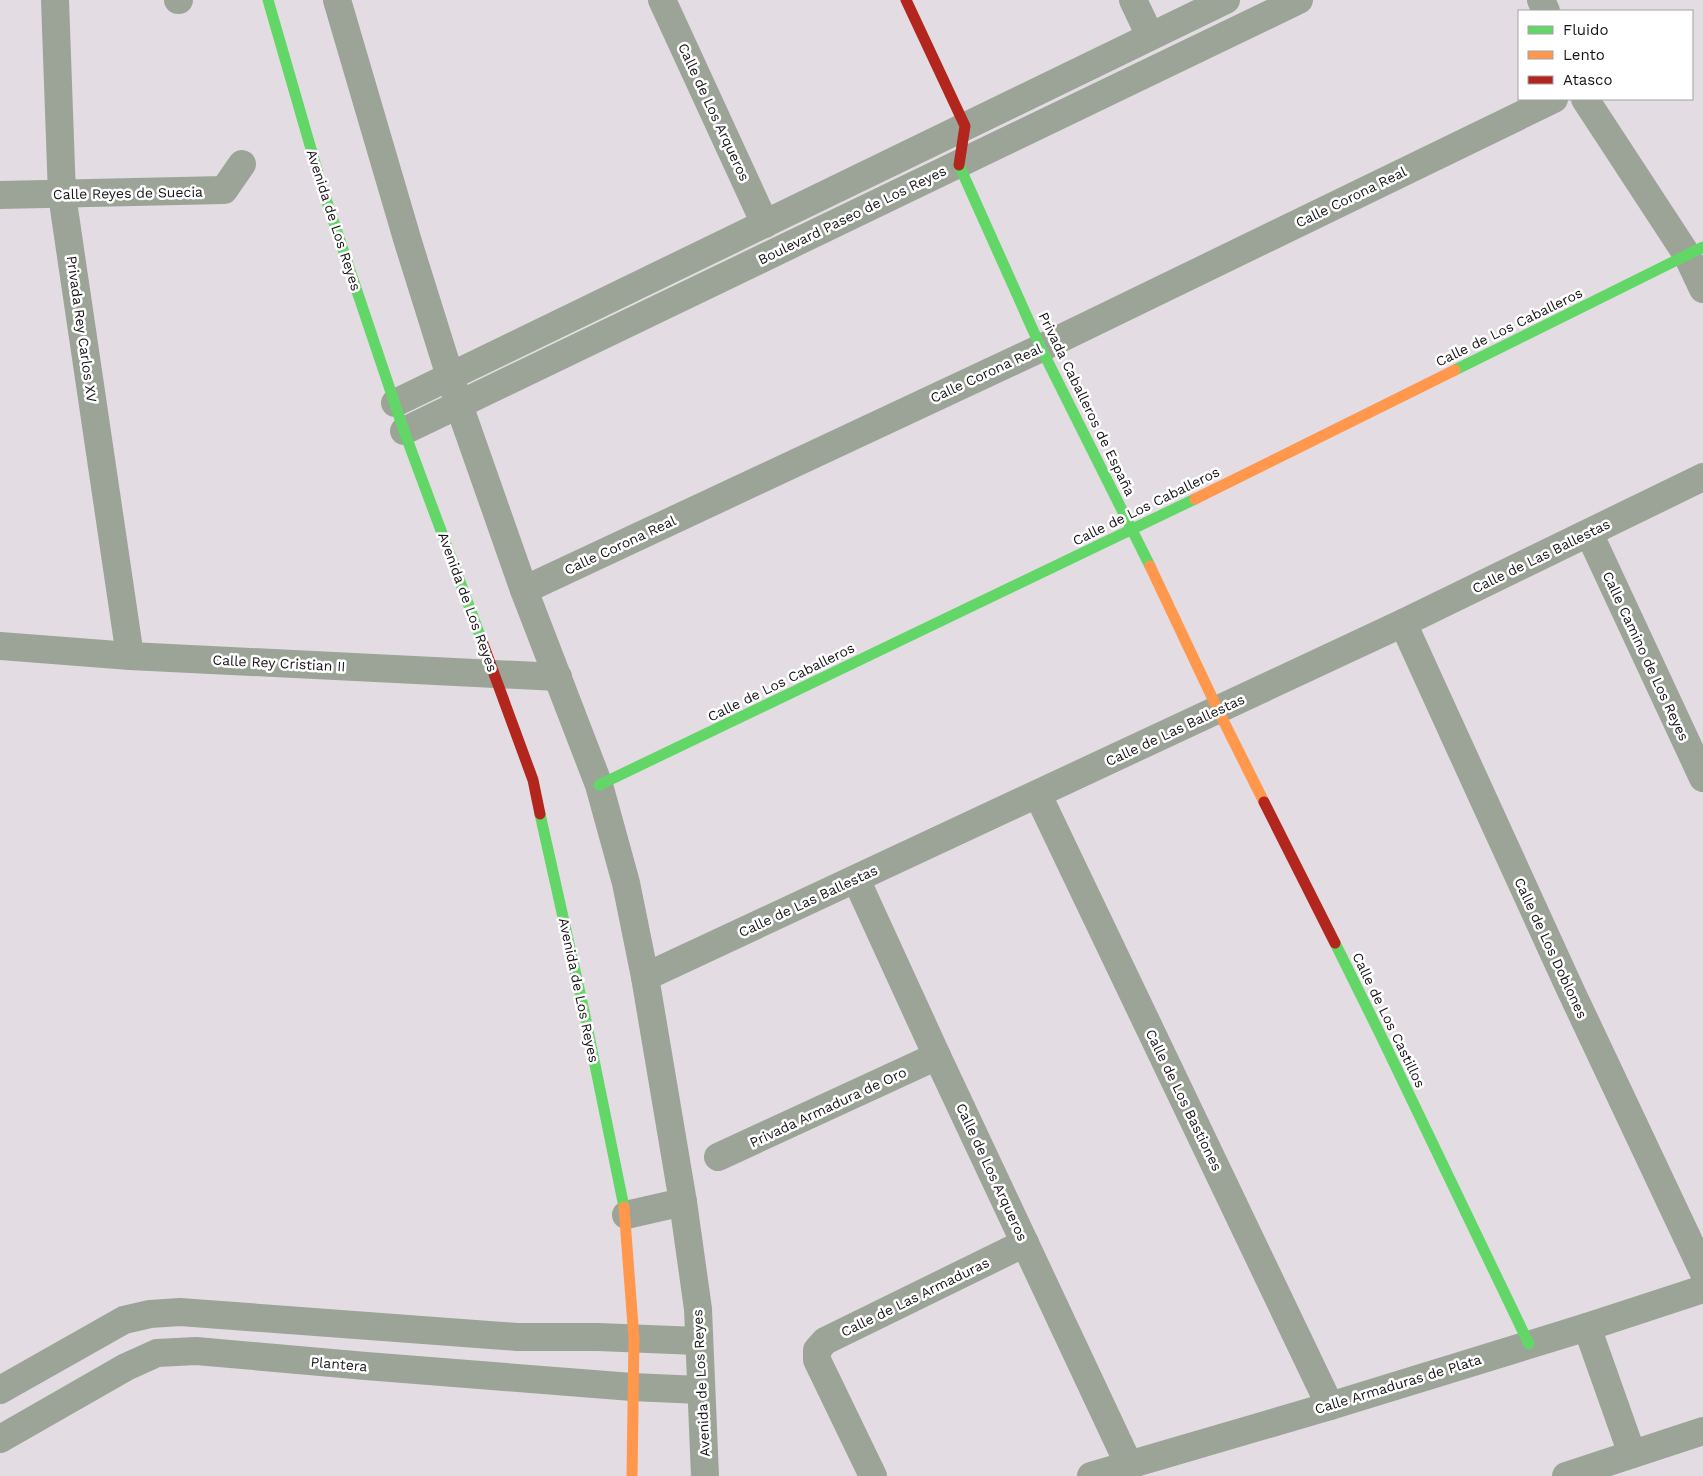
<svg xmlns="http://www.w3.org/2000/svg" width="1703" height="1476" viewBox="0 0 1703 1476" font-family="'Work Sans',sans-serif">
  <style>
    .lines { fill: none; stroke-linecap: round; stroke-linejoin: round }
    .street { stroke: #9ca497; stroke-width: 28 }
    .fast { stroke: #63d668; stroke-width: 11 }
    .slow { stroke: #ff974d; stroke-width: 11 }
    .jam { stroke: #b3261e; stroke-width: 11 }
    .labels { text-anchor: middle; stroke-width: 5; stroke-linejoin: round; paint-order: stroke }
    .street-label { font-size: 14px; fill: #171317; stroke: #fff }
  </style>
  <rect width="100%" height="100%" fill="#e3dce3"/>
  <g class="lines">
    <g class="street">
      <polyline points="55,0 62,195 130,656"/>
      <polyline points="178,0 179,0"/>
      <polyline points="337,0 408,242 459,405 524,590 599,785 626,883 645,977 683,1202 698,1309 705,1476"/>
      <polyline points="662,0 765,224"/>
      <polyline points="1133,0 1150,36"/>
      <polyline points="1541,0 1546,11"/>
      <polyline points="1585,99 1687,255 1703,289"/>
      <polyline points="0,195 224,190 242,164"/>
      <polyline points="395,403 1226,0"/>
      <polyline points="404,431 1299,0"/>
      <polyline points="1589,533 1703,778"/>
      <polyline points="524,590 1041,348 1554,99"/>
      <polyline points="1403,623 1570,989 1703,1271"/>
      <polyline points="0,646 130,656 558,677"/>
      <polyline points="1038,795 1330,1406"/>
      <polyline points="856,879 937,1056 1129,1465"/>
      <polyline points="645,977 1403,623 1703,477"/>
      <polyline points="718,1157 937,1056"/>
      <polyline points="626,1215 683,1202"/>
      <polyline points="1587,1327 1632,1454"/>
      <polyline points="0,1390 124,1320 150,1314 180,1312 517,1337 598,1337 698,1341"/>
      <polyline points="0,1439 126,1367 157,1353 196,1351 366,1366 632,1387 700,1390"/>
      <polyline points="873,1476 817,1360 817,1350 825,1341 1025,1243"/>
      <polyline points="1091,1476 1330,1406 1587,1327 1703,1289"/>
      <polyline points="1566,1476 1703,1431"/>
    </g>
    <g class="fast">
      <polyline points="268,0 322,187 404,431 482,641"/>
      <polyline points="959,165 1041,348 1150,566"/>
      <polyline points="1455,370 1703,247"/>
      <polyline points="599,785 1195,499"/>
      <polyline points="540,814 584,1011 624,1207"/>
      <polyline points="1335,943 1383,1040 1529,1344"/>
    </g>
    <g class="slow">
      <polyline points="1195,499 1455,370"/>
      <polyline points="1150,566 1218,710 1264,802"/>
      <polyline points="624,1207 634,1339 632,1476"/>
    </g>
    <g class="jam">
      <polyline points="906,0 965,126 959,165"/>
      <polyline points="482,641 533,780 540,814"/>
      <polyline points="1264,802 1335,943"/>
    </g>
  </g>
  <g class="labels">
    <g class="street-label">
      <text transform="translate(714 112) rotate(65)" y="5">Calle de Los Arqueros</text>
      <text transform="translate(128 193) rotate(-1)" y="5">Calle Reyes de Suecia</text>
      <text transform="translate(1351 197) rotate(-26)" y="5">Calle Corona Real</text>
      <text transform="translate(852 215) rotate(-26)" y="5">Boulevard Paseo de Los Reyes</text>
      <text transform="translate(334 220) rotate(72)" y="5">Avenida de Los Reyes</text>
      <text transform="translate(1509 327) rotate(-26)" y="5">Calle de Los Caballeros</text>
      <text transform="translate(82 329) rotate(82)" y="5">Privada Rey Carlos XV</text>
      <text transform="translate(986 373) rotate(-25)" y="5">Calle Corona Real</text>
      <text transform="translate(1087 404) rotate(64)" y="5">Privada Caballeros de España</text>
      <text transform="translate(1146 506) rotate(-26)" y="5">Calle de Los Caballeros</text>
      <text transform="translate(620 545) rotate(-25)" y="5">Calle Corona Real</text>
      <text transform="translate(1541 556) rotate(-26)" y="5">Calle de Las Ballestas</text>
      <text transform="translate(468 602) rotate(70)" y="5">Avenida de Los Reyes</text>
      <text transform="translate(1646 656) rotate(65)" y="5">Calle Camino de Los Reyes</text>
      <text transform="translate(279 663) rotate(3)" y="5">Calle Rey Cristian II</text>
      <text transform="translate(781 682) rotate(-26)" y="5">Calle de Los Caballeros</text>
      <text transform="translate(1175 730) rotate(-25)" y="5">Calle de Las Ballestas</text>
      <text transform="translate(808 901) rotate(-25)" y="5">Calle de Las Ballestas</text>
      <text transform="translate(1551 948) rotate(65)" y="5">Calle de Los Doblones</text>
      <text transform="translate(579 990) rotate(78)" y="5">Avenida de Los Reyes</text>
      <text transform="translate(1389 1020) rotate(64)" y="5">Calle de Los Castillos</text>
      <text transform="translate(1184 1100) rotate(64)" y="5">Calle de Los Bastiones</text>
      <text transform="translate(828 1107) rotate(-25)" y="5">Privada Armadura de Oro</text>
      <text transform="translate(992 1172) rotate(65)" y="5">Calle de Los Arqueros</text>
      <text transform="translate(915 1297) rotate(-26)" y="5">Calle de Las Armaduras</text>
      <text transform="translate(339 1364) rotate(5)" y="5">Plantera</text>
      <text transform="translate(701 1383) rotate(-93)" y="5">Avenida de Los Reyes</text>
      <text transform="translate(1398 1384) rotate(-17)" y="5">Calle Armaduras de Plata</text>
    </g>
  </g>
  <rect x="1518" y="10" width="175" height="90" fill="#ffffff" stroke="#a2a1a2"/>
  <rect x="1528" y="26" width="25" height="8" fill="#63d668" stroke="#a2a1a2"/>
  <text x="1563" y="35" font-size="15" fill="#171317">Fluido</text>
  <rect x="1528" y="51" width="25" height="8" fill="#ff974d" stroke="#a2a1a2"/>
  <text x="1563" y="60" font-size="15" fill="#171317">Lento</text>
  <rect x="1528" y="76" width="25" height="8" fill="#b3261e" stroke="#a2a1a2"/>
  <text x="1563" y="85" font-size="15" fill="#171317">Atasco</text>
</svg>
